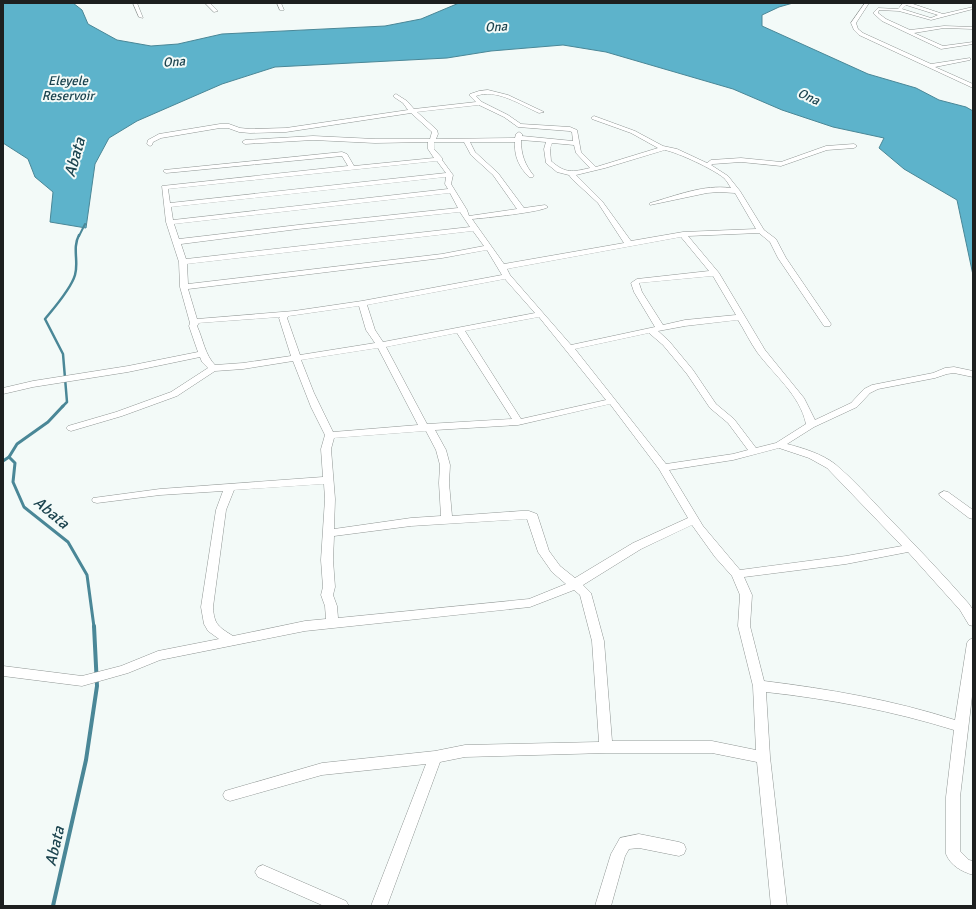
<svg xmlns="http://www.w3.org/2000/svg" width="976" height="909" viewBox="0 0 976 909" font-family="Signika,sans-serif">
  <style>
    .water { fill: #5db3cb; stroke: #4a8797 }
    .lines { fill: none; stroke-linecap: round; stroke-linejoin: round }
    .stream-far3 { stroke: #4a8797; stroke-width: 2 }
    .stream-far2 { stroke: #4a8797; stroke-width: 2.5 }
    .stream-far1 { stroke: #4a8797; stroke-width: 3 }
    .stream { stroke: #4a8797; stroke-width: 4 }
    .minor-casing { stroke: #909694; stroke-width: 1 }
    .minor { fill: #fff; fill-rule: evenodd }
    .labels { text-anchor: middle; stroke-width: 4; stroke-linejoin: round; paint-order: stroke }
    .far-water-label { font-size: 13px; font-style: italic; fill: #1c444f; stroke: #f3faf8 }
    .water-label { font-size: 16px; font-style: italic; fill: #1c444f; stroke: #f3faf8 }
  </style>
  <rect width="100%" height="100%" fill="#f3faf8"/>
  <polygon class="water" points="3,3 73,3 82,10 88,24 117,40 151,46 178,44 222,34 385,26 421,19 459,3 793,3 779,7 762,15 762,26 868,74 916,88 939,100 966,107 973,111 973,275 957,200 904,169 879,148 884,138 833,127 782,110 733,89 606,52 563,45 491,51 447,58 275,67 222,84 137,121 109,138 95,164 86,228 50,222 53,192 35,177 28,159 3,143"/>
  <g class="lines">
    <polyline class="stream-far3" points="79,236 85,224"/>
    <path class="stream-far2" d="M62,407L67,402L63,354L45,319C54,308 71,289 75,275C79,262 72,248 79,235"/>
    <g class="stream-far1">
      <polyline points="63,406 48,422 17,444 9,457 15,463 13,482 24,507 68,542 87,575 94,627"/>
      <polyline points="3,461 9,457"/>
    </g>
    <polyline class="stream" points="53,906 86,760 97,686 94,626"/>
    <defs>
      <g id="minor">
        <polygon points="133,3 137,3 143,18 139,17"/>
        <polygon points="205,3 210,3 218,11 214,12"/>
        <polygon points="277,3 281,3 284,10 280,10"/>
        <polygon points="865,3 869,3 856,23 858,29 863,33 931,64 970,58 970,60 935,67 973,84 973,88 859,35 854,30 851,23"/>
        <path d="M903,3H910L943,14L973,7V9L931,20L899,11L879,10L878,13L886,19L910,30L944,26L973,27V29L944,28L914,33L943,46L973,42V44L941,49L882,21L873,13L878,8L898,9ZM906,5L938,15L931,18L902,9Z"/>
        <path d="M488,90L508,95L544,112L539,113C521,105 496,88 476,96L482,102L508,115L521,124L570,127L577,130L581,152L596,167L658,148L631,133L592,119L591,118L594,116L635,131L663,146L677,149L707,163L711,160L741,158L781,162L826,146L854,144L857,146L854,148L827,150L781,166L741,162L713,164L711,165L728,176L740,191L764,230L776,239L786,258L831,324L830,326H824L778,258L770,242L759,233L688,236L719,273L765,350L804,398L815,420L851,403L864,389L872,385L933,373L945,368L954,367L973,371V377L954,373L947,374L935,378L878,389L870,393L857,407L814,427L787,444C803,448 822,454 835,464C853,479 869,497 885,514C913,543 942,573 969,604L973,610V626L969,625L960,610L908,552L846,564L744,577L752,595L750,626L764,681C829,689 893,700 955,720L967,643L969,640L973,638V688L960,797V851L969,860L973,861V875C961,871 951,866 946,854V797L954,730C893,711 830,699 766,692L770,757L787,906H771L757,762L712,753H606L465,757L440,762L387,906H371L426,764L322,775L230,801L225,799L223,795L225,791L322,763L435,751L465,745L599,742L592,641L580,595L574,590L530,607L305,631L160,660L128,673L82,686L3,676V666L82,676L121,666L158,651L219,639L208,631L204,624L201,607L216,510L223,491L160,495L97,503L93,502L92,500L93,498L160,489L323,477L321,449L325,435L311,407L293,361L243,369L215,371L177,396L122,416L71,431L68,430L66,428L68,426L116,412L171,392L208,368L202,362L200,357L128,372L33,387L3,394V388L33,381L128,366L198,352L189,326L190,323L180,287L179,262L166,222L162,186L348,166L342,156L166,173L163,171L164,170L342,152L347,154L354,166L434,158L428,149V142L375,143L313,140L245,144L242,142L245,140L313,136L375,139H430L432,132L411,113L286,132L250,133L239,132L228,128H220L161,138L153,142L152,145L150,146L147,144L148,140L159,134L220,124H229L240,128L250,129L286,128L408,110L403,103L394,97V95L396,94L407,101L414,109L476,102L470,96V94L479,91ZM479,105L504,117L518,127L569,131L572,132L573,141L522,136V134L519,132L516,134L515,138L436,139L438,134L437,130L417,112ZM521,140L546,142L544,149L546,163L557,172L569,175L572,179L598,203L624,243L504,264L472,219C485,218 542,212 548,207L545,205L524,208L498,173L475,152L470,142H515C514,156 519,167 529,177H533L534,176C525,165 521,155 521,140ZM434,142H464L471,155L493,175L517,209L469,216L467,210L451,184L453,175L442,160V158L434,149ZM552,143L574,145L576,153L590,168C572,172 566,174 551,161L550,149ZM665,150C679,153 713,169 724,178C727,181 729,185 731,188C704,184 675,196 650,203V205L707,193L719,192L735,193L756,229L683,232L631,241L602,201L576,175L605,168ZM437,161L446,173L170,203L168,189ZM446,177L445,184L448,189L173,220L171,207ZM450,193L458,208L298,225L179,239L174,224ZM460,212L470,227L186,259L181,244L298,229ZM473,231L484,246L442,254L188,284L187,264ZM681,237L709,271L637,279L631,283L634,292L655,327L571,345L510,275L507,269ZM487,250L502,275L362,301L294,311L197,319L188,289L442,258ZM713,276L736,315L685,320L663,325L642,292L639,283ZM505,279L535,313L383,342L375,330L367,305ZM359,306L366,330L375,343L300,355L287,318L289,316ZM280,317L279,318L291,356L243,363L215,365C205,355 203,339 197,326L199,323ZM539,317L606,400L521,419L465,331ZM738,320C745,331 750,342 757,352C774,375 800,395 806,424L776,443L756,448L734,419L716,404L693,370L669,341L658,331L685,326ZM457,333L512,419L427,424L386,347ZM649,333L663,345L687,374L710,408L728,423L748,450L733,454L666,464L575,349ZM378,348L418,425L333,432L314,393L301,360ZM610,404L659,469L688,518L633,543L575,578L560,566L549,551L537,514L529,511H521L452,516L449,483L450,465L446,450L435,430L518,425ZM426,431L436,450L440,465L439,483L441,516L411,518L334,529L335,499L331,449L334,438ZM779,448L809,458L827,468L902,546L846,556L740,570L703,526L669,470L733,460ZM324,484L325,499L321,560L323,587L321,595L325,606L326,619L305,621L233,636C219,627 214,625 213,607L226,510L234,490ZM527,519L538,552L552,572L566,584L529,599L338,618L337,606L333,595L335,587L333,560L334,536L411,526ZM692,525L715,557L732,576L740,595L738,626L753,686L756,750L712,741H612L604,641L591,593L583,585L641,549Z"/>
        <polygon points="944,491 948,492 973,510 973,519 969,518 940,496 939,494"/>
        <polygon points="639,834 679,842 684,844 686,849 684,854 679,856 639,848 629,849 625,856 611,906 595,906 611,854 620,838"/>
        <polygon points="263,865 346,901 349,906 324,906 258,877 255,872 258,867"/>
      </g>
    </defs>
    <use href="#minor" class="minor-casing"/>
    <use href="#minor" class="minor"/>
  </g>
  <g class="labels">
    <g class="far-water-label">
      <text transform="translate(496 26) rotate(-3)" y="5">Ona</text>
      <text transform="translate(174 61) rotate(-4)" y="5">Ona</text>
      <text x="68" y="85">Eleyele<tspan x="68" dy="15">Reservoir</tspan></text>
      <text transform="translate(809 96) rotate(24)" y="5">Ona</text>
    </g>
    <g class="water-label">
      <text transform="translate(74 157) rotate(-74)" y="6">Abata</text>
      <text transform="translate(52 512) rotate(40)" y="6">Abata</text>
      <text transform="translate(54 846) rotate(-77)" y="6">Abata</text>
    </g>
  </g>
  <rect width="976" height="909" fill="none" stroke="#1d1f1f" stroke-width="8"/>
</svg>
